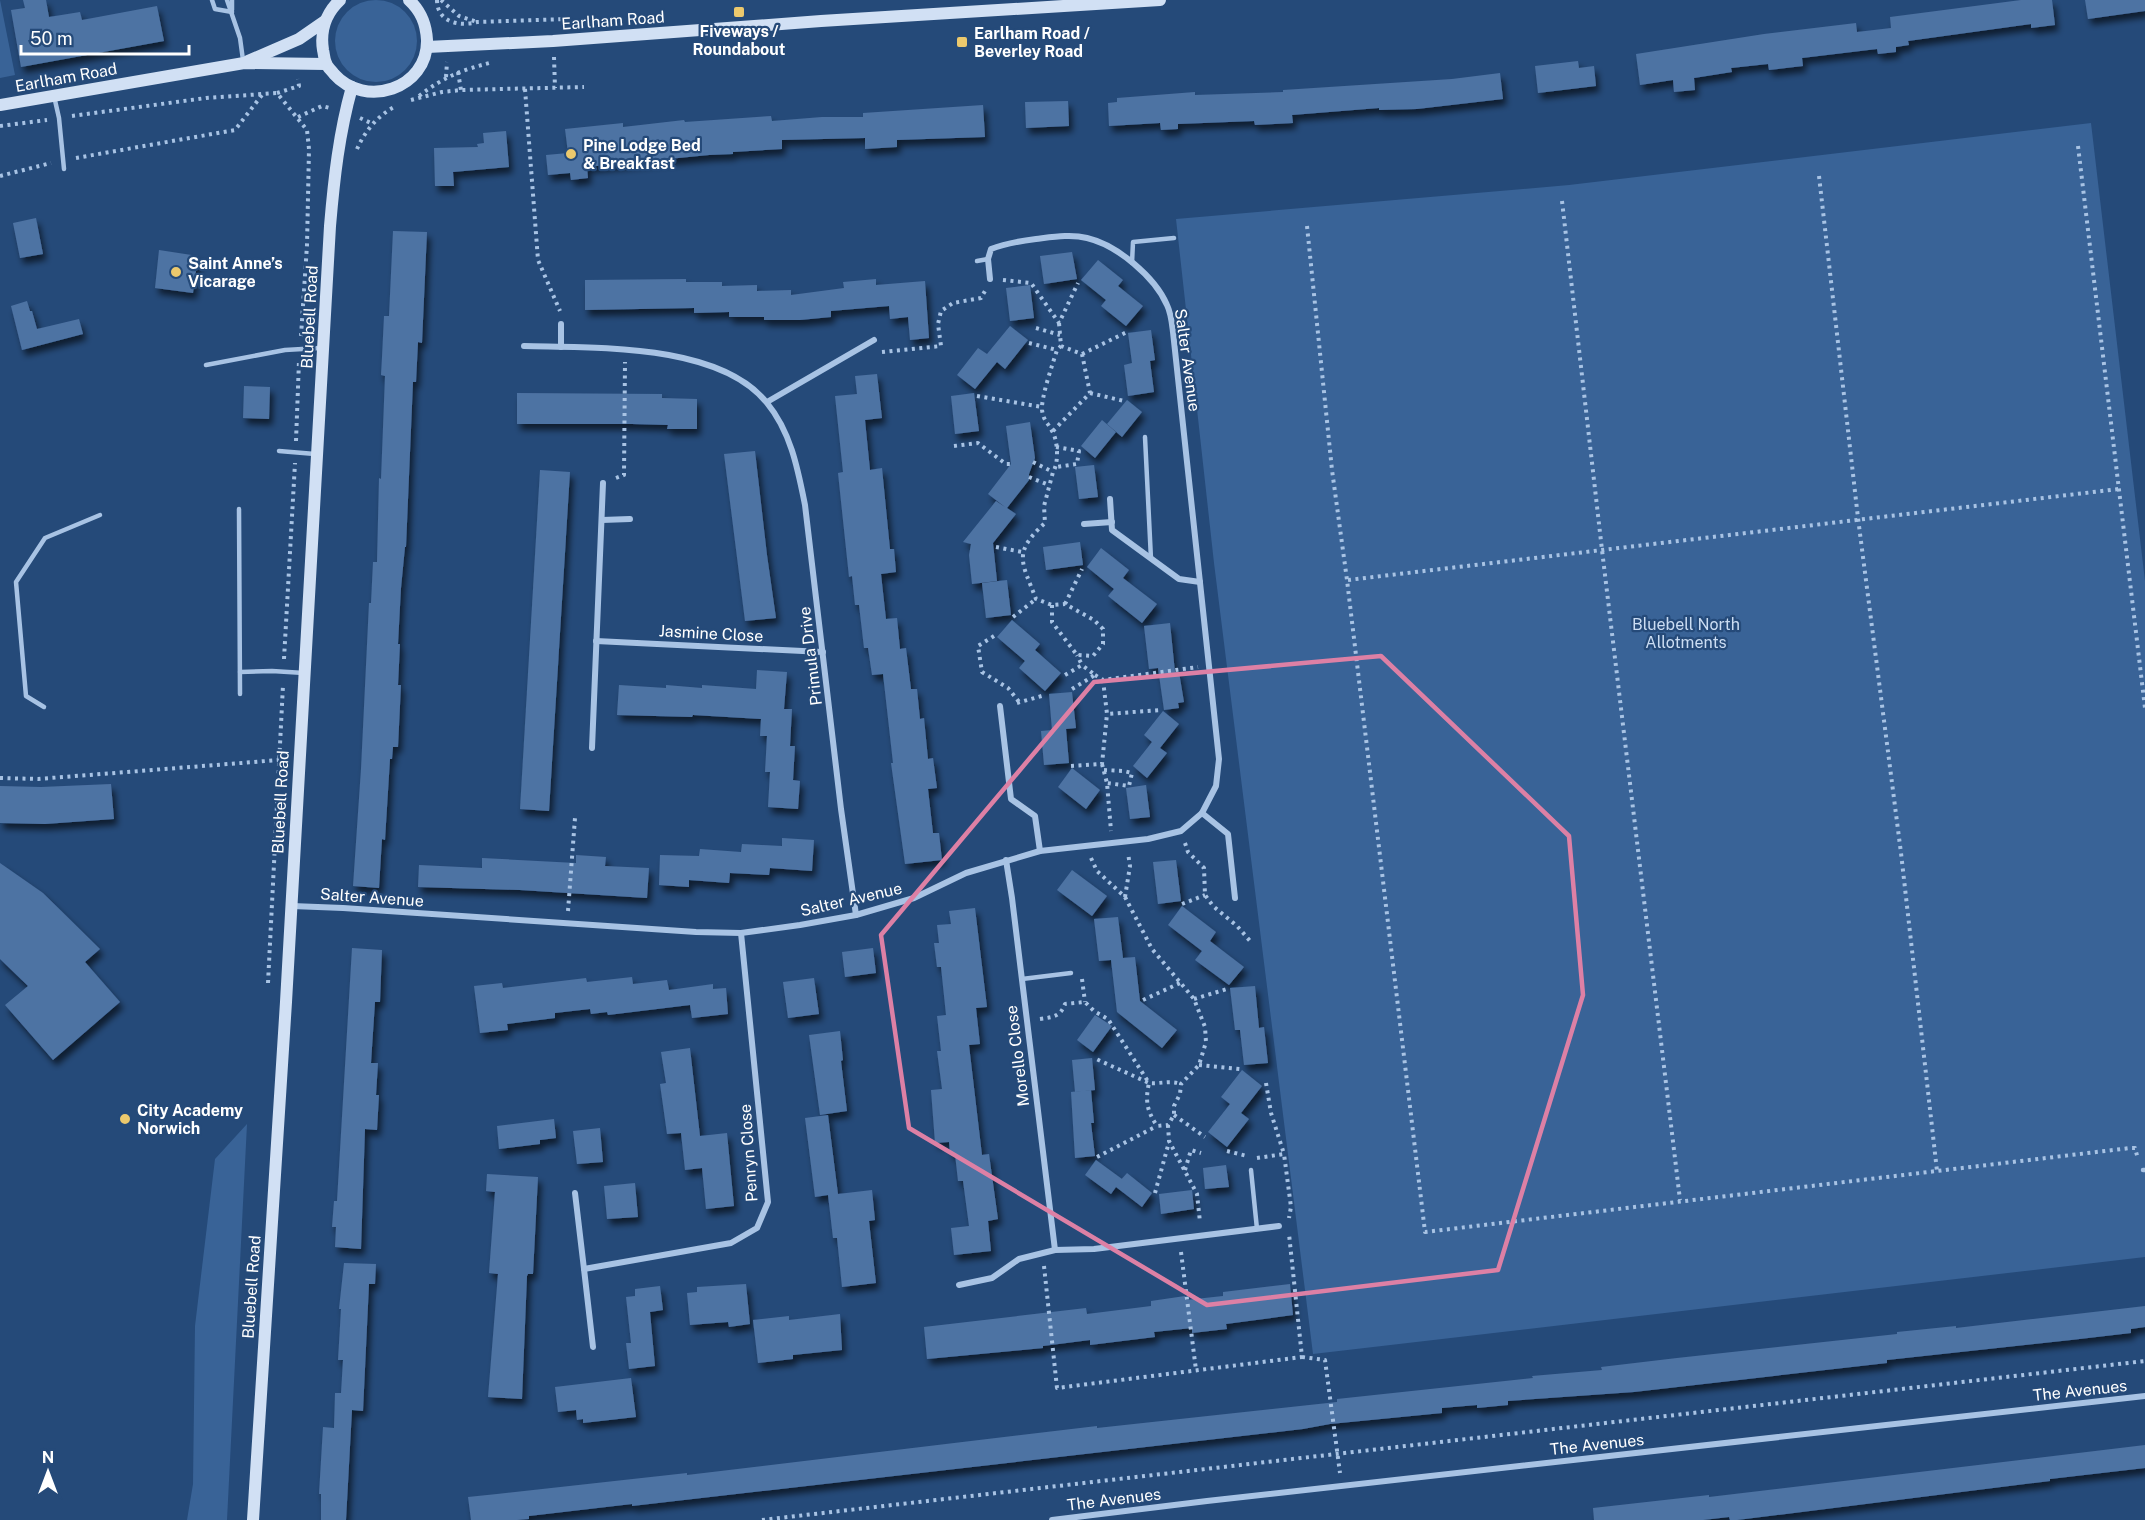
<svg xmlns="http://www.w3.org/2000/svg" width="2145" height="1520" viewBox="0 0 2145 1520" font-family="'Public Sans',sans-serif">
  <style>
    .green { fill: #396397 }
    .building { fill: #4e73a3; filter: url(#shadow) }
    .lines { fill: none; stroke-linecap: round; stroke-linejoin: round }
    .path { stroke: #a8c3e4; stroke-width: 4; stroke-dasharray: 3 4.5; stroke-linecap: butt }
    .lane { stroke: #a8c3e4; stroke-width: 4.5 }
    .street { stroke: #a8c3e4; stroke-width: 6 }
    .secondary { stroke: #d1e0f4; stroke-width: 12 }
    .marked { fill: none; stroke: #dd80a5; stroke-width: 4.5; stroke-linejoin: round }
    .poi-dot { fill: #ecc96d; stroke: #254a79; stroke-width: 2 }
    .labels { text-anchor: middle; stroke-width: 4.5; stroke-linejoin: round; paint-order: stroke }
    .street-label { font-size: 16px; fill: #fff; stroke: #254a79 }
    .poi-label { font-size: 16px; font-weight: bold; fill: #fff; stroke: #254a79; text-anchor: start }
    .park-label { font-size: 16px; fill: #cbddf3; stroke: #254a79 }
  </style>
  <defs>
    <filter id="shadow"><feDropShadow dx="3.5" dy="6" stdDeviation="3" flood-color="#0009"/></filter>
  </defs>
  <rect width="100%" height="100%" fill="#254a79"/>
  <g class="green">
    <circle cx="376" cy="41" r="41"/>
    <polygon points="0,0 15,75 0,78"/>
    <polygon points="2091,123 2145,581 2145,1257 1313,1354 1214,563 1176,219 1569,185"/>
    <polygon points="247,1124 227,1520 187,1520 193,1484 195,1326 215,1159"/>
  </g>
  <g class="building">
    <polygon points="23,0 46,0 49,17 80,12 82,20 157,6 164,41 21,67 11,10 25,8"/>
    <polygon points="2021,0 2052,0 2055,25 2031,28 2031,24 1908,41 1909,45 1896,47 1896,52 1878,54 1877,49 1802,58 1803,66 1769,70 1768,64 1731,68 1732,72 1694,78 1695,90 1674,92 1673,80 1640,85 1636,54 1764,34 1856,23 1857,32 1891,28 1890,17"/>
    <polygon points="2085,0 2145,0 2145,11 2088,19"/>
    <polygon points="1578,61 1579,68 1594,66 1596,86 1538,93 1535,66"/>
    <polygon points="1500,73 1503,99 1417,109 1379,110 1379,108 1292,115 1293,123 1255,125 1254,121 1178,124 1178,129 1161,130 1160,123 1109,126 1108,103 1117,102 1117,98 1195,92 1195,95 1283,92 1283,90 1452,79"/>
    <polygon points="1068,101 1069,126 1026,128 1025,102"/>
    <polygon points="983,105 985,137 897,140 897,147 865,149 865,138 782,140 782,149 733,152 733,154 709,155 587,167 588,178 571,180 570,173 548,175 546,155 568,153 565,129 623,123 623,127 684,120 685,122 771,116 772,121 822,117 863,117 863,113"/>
    <polygon points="506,131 509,167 453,172 454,186 435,186 434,148 478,147 477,144 484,143 483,133"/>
    <polygon points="36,218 43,254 20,258 13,223"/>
    <polygon points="393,231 427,232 422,343 418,342 416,382 413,382 406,547 405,547 401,588 398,644 400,644 398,685 401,685 398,747 393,747 392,759 390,759 385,840 382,839 379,888 353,886 361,769 369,603 371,603 373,562 377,562 379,478 381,479 385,376 381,375 382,357 384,316 389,316"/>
    <polygon points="159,250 198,256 193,293 155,288"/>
    <polygon points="1072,252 1077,279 1044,284 1040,256"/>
    <polygon points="1098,260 1123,280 1118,286 1143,306 1126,326 1101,306 1106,300 1081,280"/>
    <polygon points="686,279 686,282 722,282 722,286 757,285 757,291 791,290 791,295 844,288 843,282 876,279 876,285 925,281 929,338 910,340 908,317 890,319 889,306 831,311 831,317 800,320 764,320 764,317 729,317 729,312 694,313 694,308 585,310 585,280"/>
    <polygon points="1030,285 1034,318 1010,321 1006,288"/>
    <polygon points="27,301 30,311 32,311 37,329 79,319 83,334 22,350 11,306"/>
    <polygon points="1010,326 1028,340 1005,369 997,362 975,389 957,375 978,348 987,354"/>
    <polygon points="1151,330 1155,360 1150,361 1154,392 1128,396 1124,365 1132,363 1128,333"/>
    <polygon points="877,374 882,418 865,420 870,470 882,468 890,549 894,549 896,572 881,574 886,619 897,618 900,649 906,648 911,689 917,689 920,719 924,718 928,759 933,758 937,788 928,789 933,833 939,833 942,860 905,864 891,763 893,763 883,674 872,675 868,648 864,648 859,605 855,605 852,576 849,577 838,473 843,472 835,396 857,394 855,376"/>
    <polygon points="244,386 270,387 269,419 243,418"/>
    <polygon points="517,393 662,394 662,398 697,399 697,429 667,429 668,425 632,424 517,424"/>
    <polygon points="974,393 979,431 955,434 951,396"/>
    <polygon points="1127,400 1142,412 1122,437 1107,424"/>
    <polygon points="1102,420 1116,432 1095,458 1081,446"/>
    <polygon points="1030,422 1035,458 1029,474 1029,480 1007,508 1016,514 993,543 997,581 972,584 969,555 971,544 963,542 996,501 1005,507 988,494 1011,464 1006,426"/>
    <polygon points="755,451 767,555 776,618 745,621 724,454"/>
    <polygon points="1094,465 1098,497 1079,499 1075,467"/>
    <polygon points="540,470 570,472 549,811 520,809"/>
    <polygon points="1080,542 1083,565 1046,570 1043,547"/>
    <polygon points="1101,548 1129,570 1123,578 1157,604 1142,623 1108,596 1114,589 1087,567"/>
    <polygon points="1007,580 1011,615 986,618 982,583"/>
    <polygon points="1012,620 1040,644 1035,650 1061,673 1045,691 1019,668 1025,661 997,637"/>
    <polygon points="1170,623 1175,672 1179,672 1184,702 1178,703 1179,708 1164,710 1158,668 1149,669 1144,626"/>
    <polygon points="757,670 787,672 784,709 792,709 790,746 795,746 793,780 800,781 798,809 768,807 770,772 765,772 767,736 760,736 761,719 693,715 692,717 617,715 619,685 666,688 666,685 702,688 702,685 756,689"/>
    <polygon points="1072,692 1076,728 1066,729 1069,763 1044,765 1041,731 1052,730 1049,694"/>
    <polygon points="1163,711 1179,724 1160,748 1167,753 1147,778 1133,766 1152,742 1144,735"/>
    <polygon points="1072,768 1100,790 1086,809 1058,787"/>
    <polygon points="111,784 114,819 45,824 0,823 0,786 41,787"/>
    <polygon points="1146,785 1150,817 1130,819 1126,788"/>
    <polygon points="782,838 814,840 812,871 770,868 769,875 730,873 729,883 689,880 689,887 659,885 660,855 699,856 700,849 741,852 742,844 782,846"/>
    <polygon points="576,855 606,857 605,866 649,868 647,898 520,890 418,887 419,865 482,868 482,858 576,863"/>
    <polygon points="1176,860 1181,901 1158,904 1153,862"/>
    <polygon points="0,863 43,893 100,949 85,962 120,1002 53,1060 5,1005 28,986 0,959"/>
    <polygon points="1072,870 1107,896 1092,916 1057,890"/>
    <polygon points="1182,906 1216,932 1210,941 1244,967 1229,985 1195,960 1202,951 1168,925"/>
    <polygon points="975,908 987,1007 976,1008 980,1044 969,1045 982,1155 989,1154 998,1219 988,1221 991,1251 954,1255 951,1228 969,1226 963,1181 958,1181 955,1154 950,1154 949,1142 935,1143 931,1090 942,1089 937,1051 941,1051 937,1016 946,1015 941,967 937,967 934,943 939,943 937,925 951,924 949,911"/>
    <polygon points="1118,917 1123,958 1135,957 1140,1001 1177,1030 1162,1048 1117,1012 1111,960 1099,961 1094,919"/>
    <polygon points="352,948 382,950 380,1002 375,1002 371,1063 378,1063 376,1095 379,1095 377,1130 365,1129 361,1249 335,1247 336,1227 332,1227 334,1201 337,1201"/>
    <polygon points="873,948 876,973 845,977 842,952"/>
    <polygon points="632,977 633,984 667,980 669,990 713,984 713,989 726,988 728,1014 692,1018 690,1005 608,1015 607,1012 591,1014 590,1009 555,1013 555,1018 507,1024 508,1030 480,1033 474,986 502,983 503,988 586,978 587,982"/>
    <polygon points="814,978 819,1014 788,1018 783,982"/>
    <polygon points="1255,986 1259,1028 1264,1027 1268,1063 1244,1065 1240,1030 1235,1030 1230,988"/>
    <polygon points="1095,1015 1112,1026 1093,1052 1077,1040"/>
    <polygon points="840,1031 843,1060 841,1061 847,1111 820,1115 809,1035"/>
    <polygon points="690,1048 700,1136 727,1133 734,1206 706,1209 702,1168 685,1170 681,1133 667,1134 660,1084 666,1083 661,1052"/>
    <polygon points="1092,1058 1095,1090 1075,1092 1072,1060"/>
    <polygon points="1242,1070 1262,1086 1241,1113 1249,1119 1227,1147 1208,1132 1230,1104 1221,1097"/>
    <polygon points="1091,1090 1094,1123 1091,1123 1095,1156 1075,1158 1071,1092"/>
    <polygon points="828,1115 838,1194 872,1190 875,1220 869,1221 876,1283 842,1287 837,1238 833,1238 828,1195 815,1197 805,1118"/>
    <polygon points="554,1119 556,1138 540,1140 540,1144 499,1149 497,1126"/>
    <polygon points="600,1128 603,1162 577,1164 573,1131"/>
    <polygon points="1096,1160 1122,1179 1119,1182 1127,1173 1152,1193 1142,1207 1116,1187 1111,1194 1085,1175"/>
    <polygon points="1226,1165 1229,1187 1205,1189 1203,1168"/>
    <polygon points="487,1174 538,1177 533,1274 528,1274 527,1276 522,1399 488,1397 498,1274 489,1273 495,1192 486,1191"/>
    <polygon points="635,1183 638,1217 607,1219 604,1186"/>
    <polygon points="1192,1190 1194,1209 1161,1214 1159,1194"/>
    <polygon points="344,1263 376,1264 375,1284 369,1284 363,1411 352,1410 346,1520 321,1520 321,1494 319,1494 323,1427 334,1428 335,1393 341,1393 343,1360 338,1360 341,1309 339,1309"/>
    <polygon points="746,1284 750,1324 729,1327 728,1322 690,1325 687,1293 697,1292 697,1287"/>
    <polygon points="1290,1284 1293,1315 1226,1324 1227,1329 1192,1333 1192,1328 1154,1332 1155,1337 1090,1345 1090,1340 1043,1346 1043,1348 927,1359 924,1327 1086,1308 1087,1314 1151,1306 1151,1301 1185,1296 1186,1300 1223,1296 1223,1292"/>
    <polygon points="660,1286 663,1310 650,1312 655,1366 629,1369 626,1343 631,1343 626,1297 635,1296 635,1289"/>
    <polygon points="2145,1306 2145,1327 2131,1329 2131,1333 2071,1340 1887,1360 1887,1363 1634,1392 1508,1401 1508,1405 1477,1408 1477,1405 1442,1408 1442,1413 1330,1424 1303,1429 632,1506 632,1504 529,1516 529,1519 517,1520 471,1520 468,1497 497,1494 687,1473 687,1475 1097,1426 1097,1428 1337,1402 1337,1399 1533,1378 1532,1376 1602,1370 1601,1367 1677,1358 1897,1334 1897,1332 1956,1326 1956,1328"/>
    <polygon points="840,1314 842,1350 793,1355 793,1359 758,1363 753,1320 789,1316 789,1320"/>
    <polygon points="631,1378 636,1417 583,1423 583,1419 577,1420 576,1410 558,1412 555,1387"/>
    <polygon points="2145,1445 2145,1468 2050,1479 2050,1481 1737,1520 1730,1520 1729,1517 1703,1520 1594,1520 1593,1508 1709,1495 1709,1497"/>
  </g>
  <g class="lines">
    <g class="path">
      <path d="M437,0C437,22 459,27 477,22L567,19L570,22"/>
      <polyline points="441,0 459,16 477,22"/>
      <polyline points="554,57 555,88"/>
      <polyline points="458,72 461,90"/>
      <polyline points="446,77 447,62"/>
      <polyline points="525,89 538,260 560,311"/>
      <polyline points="277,93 299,86 298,79"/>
      <path d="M419,96C445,76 462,70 493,62"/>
      <polyline points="411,100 442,92 461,90 584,87"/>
      <polyline points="72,116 206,98 277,93 307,130 309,149 307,245 301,336"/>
      <polyline points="298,117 322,106 330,108"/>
      <polyline points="360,118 373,124"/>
      <polyline points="0,126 47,120"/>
      <polyline points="2078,146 2145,708"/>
      <path d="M357,149C365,131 378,115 396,106"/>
      <polyline points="76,158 235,130 262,95"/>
      <polyline points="0,176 51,163"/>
      <polyline points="1819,176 1858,518 1901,853 1937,1171"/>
      <polyline points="1562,201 1602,550 1680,1200"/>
      <polyline points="1307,226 1332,470 1347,580 1425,1232 2130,1148 2135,1148 2138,1159"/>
      <polyline points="1003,280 1031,283 1059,323 1078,283"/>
      <polyline points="1036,328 1060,335"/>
      <polyline points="1029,343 1057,350"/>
      <polyline points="882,352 941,346 938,324 941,311 953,303 981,298 985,291"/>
      <polyline points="1082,354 1127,332"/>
      <polyline points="1090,393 1124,401"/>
      <polyline points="977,396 1042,407"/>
      <polyline points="1053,431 1090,393 1082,354 1061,346"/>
      <polyline points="296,441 299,361"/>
      <polyline points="954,446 978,443 1006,464 1010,464"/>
      <polyline points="1056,447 1079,451 1077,464 1056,467"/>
      <polyline points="1033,462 1053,472"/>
      <polyline points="1029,477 1049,485"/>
      <polyline points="616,478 624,475 625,362"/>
      <polyline points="996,547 1022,552"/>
      <polyline points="1348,580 2119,489"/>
      <polyline points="1065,604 1082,569"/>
      <path d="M1052,605V622L1077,655L1093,656L1103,644V629L1094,620L1065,604L1052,605L1036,599C1022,562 1012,553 1045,523L1044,506L1053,472C1059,463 1058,440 1052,431C1047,421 1044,422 1042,410C1041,397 1053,363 1057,350L1061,346L1059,323"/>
      <polyline points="1013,617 1036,599"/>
      <polyline points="994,636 978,646 982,672 1008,688 1020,703"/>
      <polyline points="284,659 295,463"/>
      <polyline points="1065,675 1082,665 1077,655"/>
      <polyline points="1095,675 1103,680 1198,667"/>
      <polyline points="1103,680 1107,714 1161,710"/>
      <polyline points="1072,689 1095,675 1082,665"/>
      <polyline points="1017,703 1045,695"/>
      <polyline points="1102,764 1107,783 1111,831"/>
      <polyline points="1071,766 1102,764 1107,714"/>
      <polyline points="1104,770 1124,771 1132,773 1129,786 1107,783"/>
      <polyline points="0,778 38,779 279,760"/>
      <polyline points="1185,843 1188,852 1204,868 1205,895 1213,906 1237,926 1251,942"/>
      <polyline points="1091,858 1097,871 1125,897 1130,866 1128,853"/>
      <path d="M1125,897L1152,949L1194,999L1205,1027L1206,1042L1199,1065L1181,1084L1180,1094L1174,1106V1115L1168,1125L1157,1126C1147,1111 1145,1101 1149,1083C1161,1084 1170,1080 1181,1084"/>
      <polyline points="1182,904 1205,895"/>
      <polyline points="568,911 575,818"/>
      <polyline points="1082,979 1085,1002"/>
      <polyline points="268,983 283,685"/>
      <polyline points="1194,999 1227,989"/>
      <polyline points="1143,1000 1180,983"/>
      <path d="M1040,1019C1053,1017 1060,1017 1065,1004L1085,1002L1094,1011L1108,1019L1149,1083L1094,1058"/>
      <polyline points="1199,1065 1240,1069"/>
      <polyline points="1266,1083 1271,1113 1284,1154"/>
      <polyline points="1174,1115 1205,1137"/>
      <polyline points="1168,1125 1169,1141 1197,1194 1200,1222"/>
      <polyline points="1227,1151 1247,1156"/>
      <polyline points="1097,1157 1157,1126"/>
      <polyline points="1257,1158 1284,1154 1291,1207 1289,1218"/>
      <polyline points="1185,1170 1191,1150 1201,1153"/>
      <polyline points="1155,1193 1169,1142"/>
      <polyline points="1181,1252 1196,1370"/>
      <polyline points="1044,1266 1057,1388 1302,1357 1289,1234"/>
      <polyline points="1302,1357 1325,1360 1340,1473"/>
      <polyline points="762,1520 2145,1361"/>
    </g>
    <g class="lane">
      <polyline points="212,0 215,9 232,12"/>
      <polyline points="227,0 240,38 243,60"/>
      <polyline points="232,10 232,0"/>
      <polyline points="54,96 59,118 64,169"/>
      <polyline points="977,261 988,259"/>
      <polyline points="1132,263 1133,242 1174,238"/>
      <polyline points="206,365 285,350 320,348"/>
      <polyline points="1145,437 1151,559"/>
      <polyline points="279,451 315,454"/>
      <polyline points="239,509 240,694"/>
      <polyline points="240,672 272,671 304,673"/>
      <polyline points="44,707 26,696 16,582 45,538 100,515"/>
      <polyline points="1022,979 1071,973"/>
      <polyline points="1251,1170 1257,1229"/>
      <polyline points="2143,1170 2145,1170"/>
    </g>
    <g class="street">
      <polyline points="561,324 561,347"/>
      <path d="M524,346C595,348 719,343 767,403C791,432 798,470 805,505L841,809L856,915"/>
      <polyline points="767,402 874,340"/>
      <polyline points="1110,499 1112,530 1179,579 1200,582"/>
      <polyline points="602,520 630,519"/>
      <polyline points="1084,524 1112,522"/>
      <polyline points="596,641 823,652"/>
      <polyline points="1000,706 1011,799 1035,816 1040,851"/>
      <polyline points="592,748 603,483"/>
      <polyline points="1202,813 1228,834 1235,898"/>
      <polyline points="1006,860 1012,898 1055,1250 1094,1249 1279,1226"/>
      <path d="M292,906L343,908L696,932L741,933L800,925L856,915L914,898L966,873L1040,851L1148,839L1181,831L1202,813L1216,786L1219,759L1173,332C1172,324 1171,313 1167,305C1155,277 1117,245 1087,238C1071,234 1053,237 1036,239C1020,241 1006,243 991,249L988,259L990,279"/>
      <polyline points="575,1193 584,1269"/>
      <polyline points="959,1285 992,1278 1019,1259 1055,1250"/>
      <polyline points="593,1347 584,1269 731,1243 757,1228 768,1202 741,933"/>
      <polyline points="1052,1520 1207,1501 2145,1396"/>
    </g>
    <g class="secondary">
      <path d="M340,0C326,13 320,31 323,50C324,54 324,59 326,63C327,67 332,71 334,74C365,109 428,89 427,40C426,23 421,11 409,0"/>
      <polyline points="427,47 553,41 821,21 1160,0"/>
      <polyline points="248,61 299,39 325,21"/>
      <polyline points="0,105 244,63 326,64"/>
      <path d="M253,1520L286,1002L330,226C334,179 339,133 352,87"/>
    </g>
  </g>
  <path class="marked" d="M1381,656L1569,836L1583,995L1498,1270L1207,1305L909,1128L881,935L1094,682Z"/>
  <g class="poi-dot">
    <rect x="733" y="6" width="12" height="12" rx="3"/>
    <rect x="956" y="36" width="12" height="12" rx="3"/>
    <circle cx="571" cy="154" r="6"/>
    <circle cx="176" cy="272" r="6"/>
    <circle cx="125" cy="1119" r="6"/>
  </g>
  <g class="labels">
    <g class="street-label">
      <text transform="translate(613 20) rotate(-4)" y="6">Earlham Road</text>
      <text transform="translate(66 77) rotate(-10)" y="6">Earlham Road</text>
      <text transform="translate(309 317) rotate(-87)" y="6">Bluebell Road</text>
      <text transform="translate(1188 360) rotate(82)" y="6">Salter Avenue</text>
      <text transform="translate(711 633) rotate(3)" y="6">Jasmine Close</text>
      <text transform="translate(810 656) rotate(-97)" y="6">Primula Drive</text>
      <text transform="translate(280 802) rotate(-87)" y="6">Bluebell Road</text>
      <text transform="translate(372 897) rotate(4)" y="6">Salter Avenue</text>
      <text transform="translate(851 899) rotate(-13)" y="6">Salter Avenue</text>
      <text transform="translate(1017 1056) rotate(-97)" y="6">Morello Close</text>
      <text transform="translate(748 1153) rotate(-94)" y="6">Penryn Close</text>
      <text transform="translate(251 1287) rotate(-86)" y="6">Bluebell Road</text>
      <text transform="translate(2080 1390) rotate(-6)" y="6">The Avenues</text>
      <text transform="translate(1597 1444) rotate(-6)" y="6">The Avenues</text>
      <text transform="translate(1114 1499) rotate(-7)" y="6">The Avenues</text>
    </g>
    <g class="poi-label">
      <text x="739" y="37" text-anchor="middle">Fiveways /<tspan x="739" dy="18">Roundabout</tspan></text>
      <text x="974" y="39">Earlham Road /<tspan x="974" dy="18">Beverley Road</tspan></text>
      <text x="583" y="151">Pine Lodge Bed<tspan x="583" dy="18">&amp; Breakfast</tspan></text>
      <text x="188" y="269">Saint Anne’s<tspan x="188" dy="18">Vicarage</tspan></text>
      <text x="137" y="1116">City Academy<tspan x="137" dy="18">Norwich</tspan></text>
    </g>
    <g class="park-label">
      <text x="1686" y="630">Bluebell North<tspan x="1686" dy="18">Allotments</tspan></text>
    </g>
  </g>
  <g transform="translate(48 1472)" stroke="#254a79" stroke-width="4.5" paint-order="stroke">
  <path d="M0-4.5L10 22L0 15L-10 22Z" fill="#ffffff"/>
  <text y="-9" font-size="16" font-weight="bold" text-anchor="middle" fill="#ffffff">N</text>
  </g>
  <path d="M21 45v9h168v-9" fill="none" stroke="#ffffff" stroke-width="3"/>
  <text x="30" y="45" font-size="18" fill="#ffffff" stroke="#254a79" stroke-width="4.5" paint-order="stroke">50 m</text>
</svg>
